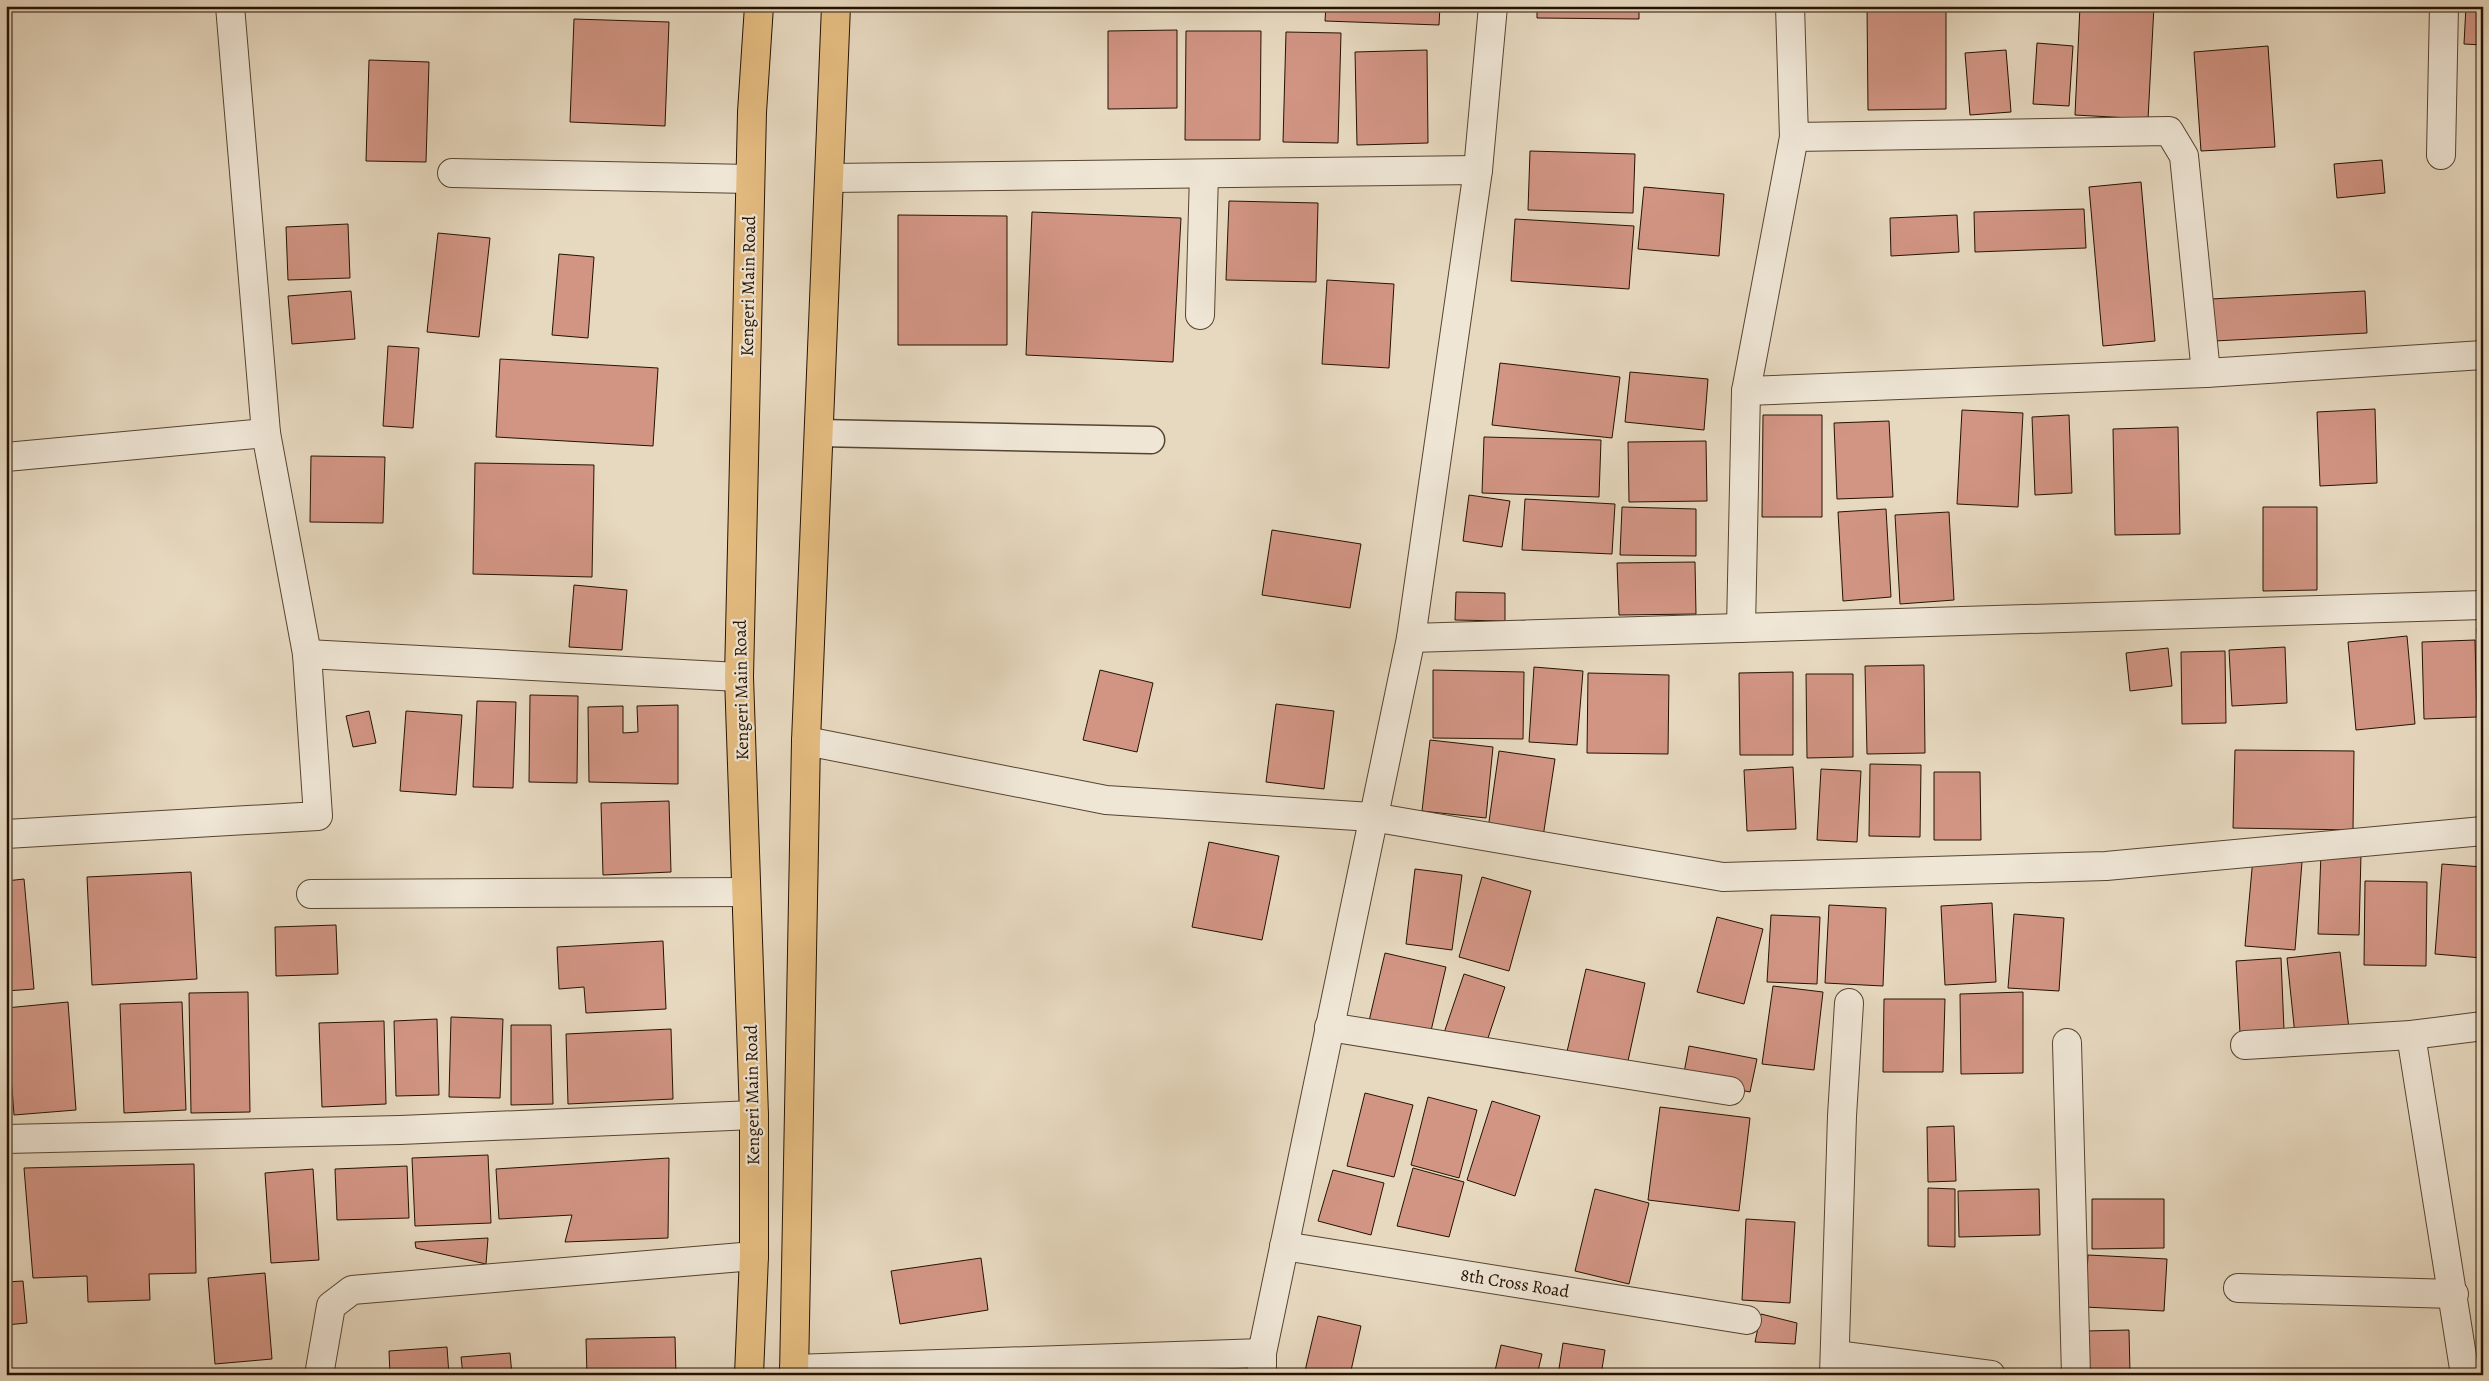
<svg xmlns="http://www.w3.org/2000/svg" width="2489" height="1381" viewBox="0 0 2489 1381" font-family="Alegreya,serif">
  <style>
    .building { fill: #d29584; stroke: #251200 }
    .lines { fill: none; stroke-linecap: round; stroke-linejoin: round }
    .lane-casing { stroke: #564430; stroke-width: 29 }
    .street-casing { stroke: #564430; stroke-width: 30 }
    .primary-casing { stroke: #251200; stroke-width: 30 }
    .lane { stroke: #efe6d6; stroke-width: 26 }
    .street { stroke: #efe6d6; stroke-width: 28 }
    .primary { stroke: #e4bc80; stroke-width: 28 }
    .labels { text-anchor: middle; stroke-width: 4.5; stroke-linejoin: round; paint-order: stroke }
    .street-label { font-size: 18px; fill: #251200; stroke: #efe6d6 }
  </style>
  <rect width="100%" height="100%" fill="#e7d9c0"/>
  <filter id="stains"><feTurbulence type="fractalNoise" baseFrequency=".004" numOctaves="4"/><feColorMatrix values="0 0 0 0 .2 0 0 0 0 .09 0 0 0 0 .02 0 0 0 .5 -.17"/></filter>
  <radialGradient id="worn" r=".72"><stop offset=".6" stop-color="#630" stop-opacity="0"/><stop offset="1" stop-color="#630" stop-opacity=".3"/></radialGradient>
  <g class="building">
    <polygon points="1326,6 1440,6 1439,25 1325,21"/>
    <polygon points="1537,6 1639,6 1639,19 1537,18"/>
    <polygon points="1867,6 1946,6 1946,109 1868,110"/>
    <polygon points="2080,6 2154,6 2148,119 2075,115"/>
    <polygon points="2466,6 2483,6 2483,45 2464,44"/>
    <polygon points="574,19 669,22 665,126 570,122"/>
    <polygon points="1177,30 1177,108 1108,109 1108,31"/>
    <polygon points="1186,31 1261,31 1260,140 1185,140"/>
    <polygon points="1286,32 1341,33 1338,143 1283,142"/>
    <polygon points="2037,43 2073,46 2069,106 2033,104"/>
    <polygon points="2268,46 2275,147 2201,151 2194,52"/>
    <polygon points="1427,50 1428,143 1357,145 1355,52"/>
    <polygon points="2006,50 2011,112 1970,115 1965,53"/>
    <polygon points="369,60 429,62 426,162 366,161"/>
    <polygon points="1530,151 1635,154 1633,213 1528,210"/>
    <polygon points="2382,160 2385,193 2337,198 2334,164"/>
    <polygon points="2141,182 2155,341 2103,346 2089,187"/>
    <polygon points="1644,187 1724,194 1719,256 1638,249"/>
    <polygon points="1229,201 1318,203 1316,282 1226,280"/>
    <polygon points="2084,209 2086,248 1975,252 1974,212"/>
    <polygon points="1032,212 1181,218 1173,362 1026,355"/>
    <polygon points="898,215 1007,216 1007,345 898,345"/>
    <polygon points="1957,215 1959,252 1891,256 1890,218"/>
    <polygon points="1515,219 1634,226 1629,289 1511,281"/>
    <polygon points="348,224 350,278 288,280 286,227"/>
    <polygon points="438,233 490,238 479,337 427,332"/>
    <polygon points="559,254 594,257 588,338 552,335"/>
    <polygon points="1327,280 1394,284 1389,368 1322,364"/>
    <polygon points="351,291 355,339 292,344 288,296"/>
    <polygon points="2365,291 2367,333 2214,341 2211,299"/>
    <polygon points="388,346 419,348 413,428 383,426"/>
    <polygon points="500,359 658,368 653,446 496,437"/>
    <polygon points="1500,363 1620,377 1612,438 1492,425"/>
    <polygon points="1630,372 1708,379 1704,430 1625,422"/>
    <polygon points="2375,409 2377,483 2320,486 2317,412"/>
    <polygon points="1962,410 2023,413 2018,507 1957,504"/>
    <polygon points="1763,415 1822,415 1822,517 1762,517"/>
    <polygon points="2069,415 2072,493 2035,495 2032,417"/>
    <polygon points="1889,421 1893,497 1837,499 1834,423"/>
    <polygon points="2178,427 2180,534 2115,535 2113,429"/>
    <polygon points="1484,437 1601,440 1599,497 1482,493"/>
    <polygon points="1706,441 1707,501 1629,502 1628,442"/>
    <polygon points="311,456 385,457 383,523 310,522"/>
    <polygon points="475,463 594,465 592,577 473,574"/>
    <polygon points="1469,495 1510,501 1502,547 1463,541"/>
    <polygon points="1525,499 1615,504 1612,554 1522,550"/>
    <polygon points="1622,507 1696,509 1696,556 1620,555"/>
    <polygon points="2263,507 2317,507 2317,590 2263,591"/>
    <polygon points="1886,509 1891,597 1843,601 1838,512"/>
    <polygon points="1949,512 1954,600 1900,604 1895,515"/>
    <polygon points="1272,530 1361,544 1350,608 1262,595"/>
    <polygon points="1695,562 1696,614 1619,615 1617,563"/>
    <polygon points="574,585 627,590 622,650 569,647"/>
    <polygon points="1456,592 1505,593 1505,621 1455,620"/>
    <polygon points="2483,627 2483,718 2477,628"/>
    <polygon points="2407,636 2415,724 2356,730 2348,642"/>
    <polygon points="2475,640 2477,717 2424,719 2422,642"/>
    <polygon points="2285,647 2287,703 2232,706 2229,650"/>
    <polygon points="2168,648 2172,686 2130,691 2126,653"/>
    <polygon points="2225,651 2226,723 2182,724 2181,652"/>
    <polygon points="1924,665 1925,753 1867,754 1865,666"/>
    <polygon points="1534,667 1583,671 1577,745 1529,742"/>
    <polygon points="1100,670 1153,683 1137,752 1083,740"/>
    <polygon points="1433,670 1524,672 1523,739 1433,738"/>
    <polygon points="1793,672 1793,755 1740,755 1739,673"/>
    <polygon points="1588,673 1669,675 1668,754 1587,753"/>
    <polygon points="1806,674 1853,674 1853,757 1807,758"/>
    <polygon points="530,695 578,696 577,783 529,782"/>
    <polygon points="477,701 516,702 513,788 473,787"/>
    <polygon points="1276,704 1334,711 1324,789 1266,782"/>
    <polygon points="678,705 678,784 589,782 588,707 623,706 623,733 638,732 637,706"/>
    <polygon points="369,711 376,743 353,747 346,716"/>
    <polygon points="406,711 462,715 456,795 400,791"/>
    <polygon points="1430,740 1493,747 1486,818 1422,811"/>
    <polygon points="2235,750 2354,751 2353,830 2233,828"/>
    <polygon points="1499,751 1555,759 1543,837 1488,829"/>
    <polygon points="1870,764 1921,765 1920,837 1869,836"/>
    <polygon points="1793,767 1796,829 1747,831 1744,770"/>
    <polygon points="1821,769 1861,771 1857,842 1817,840"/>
    <polygon points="1934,772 1980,772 1981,840 1934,840"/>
    <polygon points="669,801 671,872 603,875 601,803"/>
    <polygon points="1209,842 1279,856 1262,940 1192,927"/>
    <polygon points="2321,853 2361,854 2359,935 2318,934"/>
    <polygon points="2253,858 2302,862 2295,950 2245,946"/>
    <polygon points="2442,864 2483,867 2482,958 2435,954"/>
    <polygon points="1415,869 1462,875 1452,950 1406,944"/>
    <polygon points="191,872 197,979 92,985 87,877"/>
    <polygon points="1482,877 1531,891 1509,971 1459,957"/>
    <polygon points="24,879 34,989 6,991 6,881"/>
    <polygon points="2365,881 2427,882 2426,966 2364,965"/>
    <polygon points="1992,903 1996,982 1945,985 1941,906"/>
    <polygon points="1829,905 1886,908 1883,986 1825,983"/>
    <polygon points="2014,914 2064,918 2059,991 2008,988"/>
    <polygon points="1771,915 1820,917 1817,984 1767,982"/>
    <polygon points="1717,917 1763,929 1744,1004 1697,992"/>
    <polygon points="336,925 338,974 276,976 275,927"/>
    <polygon points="663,941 666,1009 586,1013 584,987 559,989 557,947"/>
    <polygon points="2340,952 2349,1029 2295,1035 2287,958"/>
    <polygon points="1385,953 1446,967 1430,1035 1369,1021"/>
    <polygon points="2281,958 2284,1030 2240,1033 2236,961"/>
    <polygon points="1586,969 1645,983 1626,1070 1566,1056"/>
    <polygon points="1464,974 1505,987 1485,1047 1444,1033"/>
    <polygon points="1773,986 1823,992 1814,1070 1762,1064"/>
    <polygon points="248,992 250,1112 191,1113 189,993"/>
    <polygon points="2023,992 2023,1073 1961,1074 1960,994"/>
    <polygon points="1884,999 1945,999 1943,1072 1883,1072"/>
    <polygon points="68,1002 76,1110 14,1115 6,1008"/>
    <polygon points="182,1002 186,1110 124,1113 120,1004"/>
    <polygon points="451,1017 503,1019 500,1098 449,1097"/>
    <polygon points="437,1019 439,1095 396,1096 394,1021"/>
    <polygon points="384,1021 386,1104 322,1107 319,1023"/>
    <polygon points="511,1025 551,1025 553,1104 511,1105"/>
    <polygon points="671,1029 673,1099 568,1104 566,1034"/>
    <polygon points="1689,1046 1757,1059 1750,1092 1683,1078"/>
    <polygon points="1365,1093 1413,1105 1394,1177 1347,1166"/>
    <polygon points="1428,1097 1477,1110 1459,1178 1411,1165"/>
    <polygon points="1492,1101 1540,1116 1515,1196 1467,1180"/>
    <polygon points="1660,1107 1750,1118 1739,1211 1648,1200"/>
    <polygon points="1954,1126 1956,1181 1928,1182 1927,1127"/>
    <polygon points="488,1155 491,1223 415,1226 412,1158"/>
    <polygon points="669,1158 668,1238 565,1242 572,1215 499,1219 496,1169"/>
    <polygon points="194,1164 196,1273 149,1274 150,1300 88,1302 87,1276 33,1278 24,1168"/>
    <polygon points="407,1166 409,1218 337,1220 335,1169"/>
    <polygon points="1413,1168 1464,1182 1449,1237 1397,1226"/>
    <polygon points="313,1169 319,1260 271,1263 265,1173"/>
    <polygon points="1333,1170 1384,1183 1371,1235 1318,1221"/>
    <polygon points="1928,1188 1955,1189 1955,1247 1928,1246"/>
    <polygon points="1595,1189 1649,1203 1629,1284 1575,1271"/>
    <polygon points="2039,1189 2040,1235 1959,1237 1958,1191"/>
    <polygon points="2092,1199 2164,1199 2164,1248 2092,1249"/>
    <polygon points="1746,1219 1795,1222 1790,1303 1742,1300"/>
    <polygon points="488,1238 486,1264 416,1248 415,1242"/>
    <polygon points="2088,1255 2167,1259 2164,1311 2085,1307"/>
    <polygon points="981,1258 988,1310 900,1324 891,1271"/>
    <polygon points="265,1273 272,1359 215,1364 208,1278"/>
    <polygon points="23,1281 27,1323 6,1325 6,1282"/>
    <polygon points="1761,1314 1797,1323 1795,1344 1755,1342"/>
    <polygon points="1318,1316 1361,1326 1350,1375 1304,1375"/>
    <polygon points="2129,1330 2130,1373 2088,1375 2086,1331"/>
    <polygon points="675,1337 676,1375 587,1375 586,1339"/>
    <polygon points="1563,1343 1605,1350 1601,1375 1558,1375"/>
    <polygon points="1501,1345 1542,1354 1537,1375 1494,1375"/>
    <polygon points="447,1347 449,1375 390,1375 389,1351"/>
    <polygon points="510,1353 512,1375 463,1375 461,1357"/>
  </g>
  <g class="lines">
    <defs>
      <polyline id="lane" points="819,433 1151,440"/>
      <g id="street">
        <polyline points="1790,6 1794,137 2169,131 2184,156 2206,373"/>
        <polyline points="2441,155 2444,6"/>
        <polyline points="452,173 750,179"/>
        <polyline points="830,178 1478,170"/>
        <polyline points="1200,315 1204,174"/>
        <polyline points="1746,391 2206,373 2483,355"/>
        <polyline points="6,457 266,433"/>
        <polyline points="1741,628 1746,391 1794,137"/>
        <polyline points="1411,638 2483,605"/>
        <polyline points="307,654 739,677"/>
        <polyline points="806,741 1106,800 1372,817 1723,877 2106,866 2483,831"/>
        <polyline points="6,834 318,816 307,654 266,433 230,6"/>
        <polyline points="311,894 746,892"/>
        <polyline points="1329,1027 1730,1091"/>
        <polyline points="2411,1035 2465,1375"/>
        <polyline points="2067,1043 2076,1375"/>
        <polyline points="2245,1045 2411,1035 2483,1026"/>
        <polyline points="6,1139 400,1130 754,1115"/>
        <polyline points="1284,1246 1747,1320"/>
        <polyline points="2238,1288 2454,1294"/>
        <polyline points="1836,1355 1991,1375"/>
        <polyline points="794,1369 1262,1353"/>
        <polyline points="319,1375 331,1306 352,1290 754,1256"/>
        <polyline points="1262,1375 1262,1353 1411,638 1478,170 1493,6"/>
        <polyline points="1834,1375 1842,1116 1849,1003"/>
      </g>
      <g id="primary">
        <polyline points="749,1375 754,1256 754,1115 739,677 752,112 759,6"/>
        <polyline points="794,1375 806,741 836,6"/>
      </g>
    </defs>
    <use href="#lane" class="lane-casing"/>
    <use href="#street" class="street-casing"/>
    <use href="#primary" class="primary-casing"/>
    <use href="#lane" class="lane"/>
    <use href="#street" class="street"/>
    <use href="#primary" class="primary"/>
  </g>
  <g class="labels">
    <g class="street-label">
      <text transform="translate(748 286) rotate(-89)" y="6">Kengeri Main Road</text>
      <text transform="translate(741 690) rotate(-91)" y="6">Kengeri Main Road</text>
      <text transform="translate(752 1095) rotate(-91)" y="6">Kengeri Main Road</text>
      <text transform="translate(1515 1283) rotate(9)" y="6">8th Cross Road</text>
    </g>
  </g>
  <rect width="2489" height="1381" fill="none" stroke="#e7d9c0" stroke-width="25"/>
  <rect x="8" y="8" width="2474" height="1366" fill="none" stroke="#251200" stroke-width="2.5"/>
  <rect x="12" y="12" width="2464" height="1356" fill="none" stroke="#251200"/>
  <rect width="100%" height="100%" filter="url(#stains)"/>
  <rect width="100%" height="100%" fill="url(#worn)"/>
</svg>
